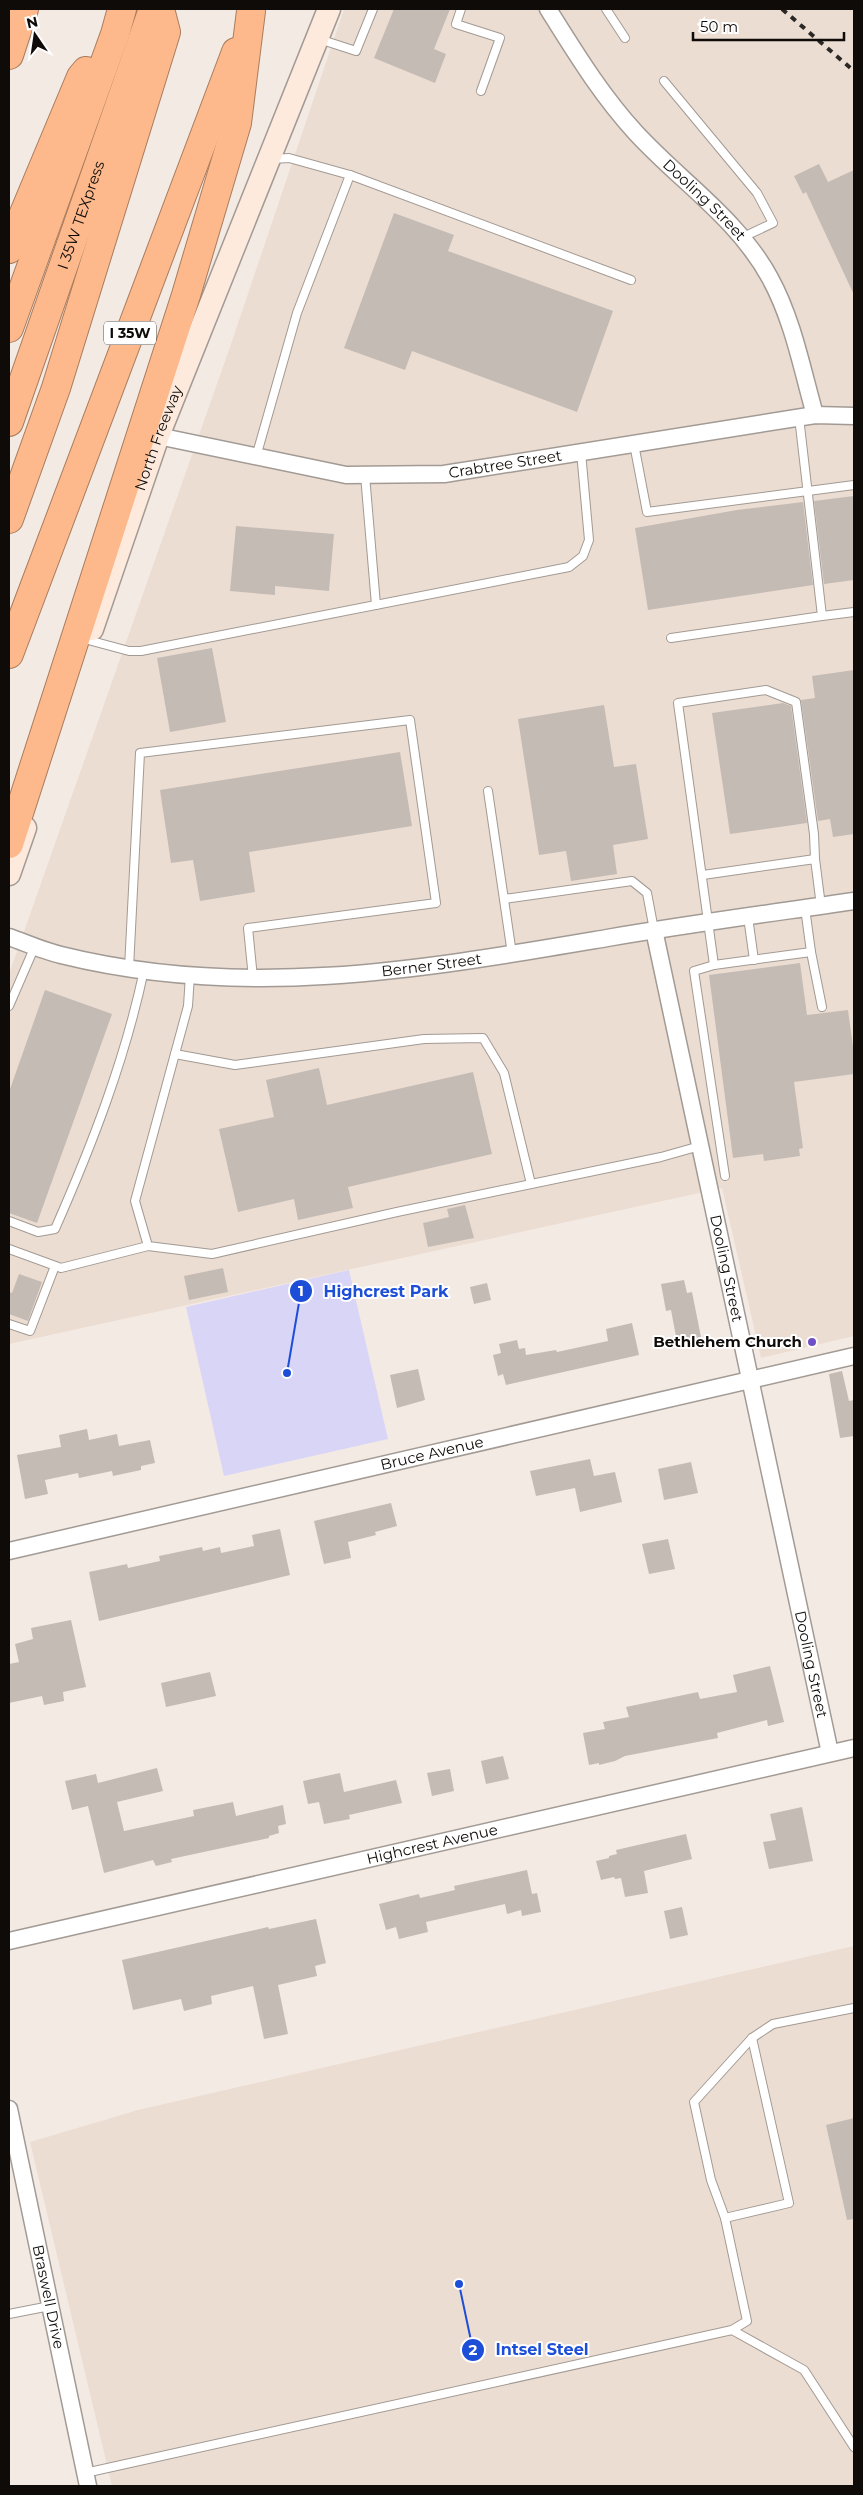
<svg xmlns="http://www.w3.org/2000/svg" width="863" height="2495" viewBox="0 0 863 2495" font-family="Montserrat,sans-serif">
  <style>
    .built { fill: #ecddd2 }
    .green { fill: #d9d5f7 }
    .building { fill: #c4bbb5 }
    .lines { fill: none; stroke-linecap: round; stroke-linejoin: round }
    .service-casing { stroke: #a29a94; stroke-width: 10 }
    .minor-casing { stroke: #a29a94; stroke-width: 19 }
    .secondary-casing { stroke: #a29a94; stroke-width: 25 }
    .motorway-casing { stroke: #a97c5e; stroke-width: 30 }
    .service { stroke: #fff; stroke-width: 8 }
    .minor { stroke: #fff; stroke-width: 16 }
    .secondary { stroke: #feeadc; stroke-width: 22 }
    .motorway { stroke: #fdb98b; stroke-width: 28 }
    .rail { stroke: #2b2724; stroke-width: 4; stroke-dasharray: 6 6; stroke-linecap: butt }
    .poi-dot { fill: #6f4fc8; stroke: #fff; stroke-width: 2 }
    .labels { text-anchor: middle; stroke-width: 4; stroke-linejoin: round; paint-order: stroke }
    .shield { fill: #fff; stroke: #565453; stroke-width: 1 }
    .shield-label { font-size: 14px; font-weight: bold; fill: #0e0b09 }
    .street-label { font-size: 15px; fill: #0e0b09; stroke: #fff }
    .poi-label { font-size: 15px; font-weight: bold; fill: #0e0b09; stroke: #fff; text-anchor: end }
    .leader { fill: none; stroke: #1d4ed8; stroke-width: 2 }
    .callout-dot { fill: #1d4ed8; stroke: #fff; stroke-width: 2 }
    .mark-label { font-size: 15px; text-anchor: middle; font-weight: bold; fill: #fff }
    .callout-label { font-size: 16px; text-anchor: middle; font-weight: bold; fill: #1d4ed8; stroke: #fff; stroke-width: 4; stroke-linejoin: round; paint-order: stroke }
  </style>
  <rect width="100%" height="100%" fill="#f4eae4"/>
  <g class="built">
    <polygon points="344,9 854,9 854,1336 761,1358 722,1188 9,1344 9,974 230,347"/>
    <polygon points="854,1946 854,2486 112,2486 30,2142 138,2110"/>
  </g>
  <polygon class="green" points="349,1270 388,1439 224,1476 186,1307"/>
  <g class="building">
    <polygon points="394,9 450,9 434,49 446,54 435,83 374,58"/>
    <polygon points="819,164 828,182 854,170 854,295 806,192 803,194 794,176"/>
    <polygon points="394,213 454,235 448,251 613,311 577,412 412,351 405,370 344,348"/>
    <polygon points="854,496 854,580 824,584 814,501"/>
    <polygon points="803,502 813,585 648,610 635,528 737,510"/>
    <polygon points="236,526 334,534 329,591 275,586 275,595 230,591"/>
    <polygon points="212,648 226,722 170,732 157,658"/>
    <polygon points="854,670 854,834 833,837 830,819 818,821 801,700 815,698 812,676"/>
    <polygon points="783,703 791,706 807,823 730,834 712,713"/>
    <polygon points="604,705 614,767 636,764 648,839 613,845 617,874 571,881 566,851 539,855 518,719"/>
    <polygon points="400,752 412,826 249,852 255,892 200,901 193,860 171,863 160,790"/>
    <polygon points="800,963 807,1015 848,1010 854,1054 854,1074 794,1082 803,1148 799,1149 800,1156 764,1161 763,1154 733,1158 709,975"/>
    <polygon points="45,990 112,1014 37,1223 9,1213 9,1092"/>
    <polygon points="319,1068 327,1105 473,1072 492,1154 348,1187 353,1208 298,1220 294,1199 238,1212 219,1129 274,1117 266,1080"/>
    <polygon points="465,1205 474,1238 428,1247 423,1223 449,1217 447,1209"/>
    <polygon points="223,1268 228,1292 189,1300 184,1276"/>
    <polygon points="19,1274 42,1282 28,1321 9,1314 9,1292 12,1293"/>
    <polygon points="684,1280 687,1293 692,1292 702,1342 678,1347 671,1310 666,1311 661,1284"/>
    <polygon points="487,1283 491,1300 474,1304 470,1287"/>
    <polygon points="632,1323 639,1355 506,1385 503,1374 498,1376 493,1355 501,1353 499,1344 517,1340 519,1349 525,1348 526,1355 556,1350 557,1352 608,1341 606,1329"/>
    <polygon points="418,1369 425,1400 397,1408 390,1375"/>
    <polygon points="842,1371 849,1401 854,1400 854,1436 840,1438 829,1374"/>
    <polygon points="87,1429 89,1440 117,1434 119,1446 150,1440 155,1463 141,1466 141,1470 113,1476 112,1471 79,1478 78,1473 45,1480 48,1494 25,1499 17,1455 61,1447 59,1435"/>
    <polygon points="590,1459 594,1476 615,1472 622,1502 580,1512 575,1488 536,1496 530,1471"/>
    <polygon points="691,1462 698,1493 664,1500 658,1469"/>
    <polygon points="391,1503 397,1526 375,1532 376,1535 348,1542 351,1558 324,1564 314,1521"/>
    <polygon points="280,1529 290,1575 99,1621 89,1572 127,1564 128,1568 160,1561 159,1556 202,1547 203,1551 220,1547 221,1553 254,1546 252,1535"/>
    <polygon points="668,1539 675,1569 649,1574 642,1544"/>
    <polygon points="71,1620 86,1687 63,1692 64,1701 44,1705 42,1696 9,1703 9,1664 19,1662 15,1644 33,1639 31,1628"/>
    <polygon points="770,1666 784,1722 768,1726 767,1720 717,1733 718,1738 625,1756 615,1761 599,1765 599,1763 589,1765 583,1733 605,1729 603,1722 629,1717 626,1707 698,1692 700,1699 737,1692 733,1675"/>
    <polygon points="210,1672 216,1696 166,1707 161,1683"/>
    <polygon points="503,1756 509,1779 486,1784 481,1761"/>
    <polygon points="157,1768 163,1791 117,1802 124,1831 194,1816 193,1810 233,1802 236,1816 283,1805 286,1824 278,1826 279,1833 269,1836 269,1838 171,1859 172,1862 156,1866 153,1860 104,1873 88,1806 72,1810 65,1781 96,1774 98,1783"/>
    <polygon points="450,1769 454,1791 432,1796 427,1773"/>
    <polygon points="340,1773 344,1792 396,1780 402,1803 349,1815 350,1819 324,1824 319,1802 308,1804 303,1781"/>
    <polygon points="802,1807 813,1861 769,1869 763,1842 776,1840 770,1814"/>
    <polygon points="686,1834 692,1859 644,1871 648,1893 625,1897 621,1878 615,1879 614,1877 601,1880 596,1861 609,1858 609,1856 617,1854 616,1850"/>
    <polygon points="527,1870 532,1894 537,1893 541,1912 522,1916 521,1910 507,1914 505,1904 426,1922 428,1932 399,1939 396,1927 386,1930 379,1904 419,1894 420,1898 455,1890 454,1886"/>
    <polygon points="682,1907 688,1935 670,1939 664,1911"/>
    <polygon points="316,1919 326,1963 315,1966 317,1976 278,1985 288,2034 264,2039 253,1986 211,1996 212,2004 184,2011 181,1999 133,2010 122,1960 268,1927 269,1929"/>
    <polygon points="854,2118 854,2219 847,2220 826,2125"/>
  </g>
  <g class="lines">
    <defs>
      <g id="service">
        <polyline points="461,9 456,24 500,38 481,91"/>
        <polyline points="606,9 625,38"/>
        <polyline points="319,39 356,51 373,9"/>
        <polyline points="664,81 757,193 773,223 741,238"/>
        <polyline points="350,175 631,280"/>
        <polyline points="634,444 647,512 854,485"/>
        <polyline points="256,457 297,313 350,175 289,158 272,159"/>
        <polyline points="365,475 376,605"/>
        <polyline points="822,616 854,612"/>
        <polyline points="671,638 822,616 799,417"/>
        <polyline points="88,640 129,651 141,651 569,567 583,556 589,540 581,452"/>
        <polyline points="488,791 512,954"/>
        <polyline points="815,859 814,834 796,702 766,690 678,703 714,965 811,952 822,1007"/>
        <polyline points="703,875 815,859 821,906"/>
        <polyline points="504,899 632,881 647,893 654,930"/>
        <polyline points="805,908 811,952"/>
        <polyline points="748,917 754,960"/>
        <polyline points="714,965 694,971 725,1176"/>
        <polyline points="129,968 140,753 410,720 436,903 248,928 253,978"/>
        <polyline points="190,975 188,1006 135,1201 148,1246 212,1254 397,1212 661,1157 700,1146"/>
        <polyline points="9,1006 35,946"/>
        <polyline points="175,1054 235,1065 424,1039 483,1038 504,1073 531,1184"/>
        <path d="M9,1221L38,1232L55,1229C92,1145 125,1060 144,970"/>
        <polyline points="9,1249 61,1268 148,1246"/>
        <polyline points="9,1324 30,1331 55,1266"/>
        <polyline points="725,2218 789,2203 752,2038"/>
        <polyline points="9,2314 50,2306"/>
        <polyline points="732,2330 804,2370 854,2447"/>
        <polyline points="85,2473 732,2330 747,2321 725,2218 711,2180 694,2102 752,2038 773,2024 854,2008"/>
      </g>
      <g id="minor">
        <path id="s1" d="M548,9C575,52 601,95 636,133C680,181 738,219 770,278C793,320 802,369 815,415"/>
        <path id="s2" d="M158,436L346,475L444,474L815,415L854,416"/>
        <path id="s3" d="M654,930L830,1753"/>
        <path id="s4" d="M9,937C26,943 44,951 61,955C246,1001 424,969 607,938C689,924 772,913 854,901"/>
        <path id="s5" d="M9,1551L854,1356"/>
        <path id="s6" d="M9,1941L854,1748"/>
        <path id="s7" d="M9,2109L88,2486"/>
      </g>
      <g id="secondary">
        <path id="s8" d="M92,629L158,436L329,9"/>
        <polyline points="9,874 25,828"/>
      </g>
      <g id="motorway">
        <polyline points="9,55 24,9"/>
        <polyline points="9,249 81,77 86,71"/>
        <polyline points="9,328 115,34 122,9"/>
        <path id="s9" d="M9,422L153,9"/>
        <polyline points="9,519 56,388 166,32 160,9"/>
        <polyline points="9,654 236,52"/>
        <polyline points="9,844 186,295 237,123 251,11"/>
      </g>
    </defs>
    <use href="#service" class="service-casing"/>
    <use href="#minor" class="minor-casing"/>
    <use href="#secondary" class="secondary-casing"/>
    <use href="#motorway" class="motorway-casing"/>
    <use href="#service" class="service"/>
    <use href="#minor" class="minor"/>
    <use href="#secondary" class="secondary"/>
    <use href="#motorway" class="motorway"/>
    <polyline class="rail" points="782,9 854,71"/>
  </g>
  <circle class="poi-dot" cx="812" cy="1342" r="5"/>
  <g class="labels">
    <rect class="shield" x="104" y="321.5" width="52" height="23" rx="4"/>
    <g class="shield-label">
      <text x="130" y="338">I 35W</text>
    </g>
    <g class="street-label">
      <text dy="5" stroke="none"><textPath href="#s1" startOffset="248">Dooling Street</textPath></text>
      <text dy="5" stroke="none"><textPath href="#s9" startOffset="219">I 35W TEXpress</textPath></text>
      <text dy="5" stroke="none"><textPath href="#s8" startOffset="202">North Freeway</textPath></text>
      <text dy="5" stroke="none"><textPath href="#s2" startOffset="352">Crabtree Street</textPath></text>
      <text dy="5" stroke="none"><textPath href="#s4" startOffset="428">Berner Street</textPath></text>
      <text dy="5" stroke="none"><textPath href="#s3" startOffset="346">Dooling Street</textPath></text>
      <text dy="5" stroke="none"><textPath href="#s5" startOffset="434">Bruce Avenue</textPath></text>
      <text dy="5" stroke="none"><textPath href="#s3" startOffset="751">Dooling Street</textPath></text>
      <text dy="5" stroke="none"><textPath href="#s6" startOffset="434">Highcrest Avenue</textPath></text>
      <text dy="5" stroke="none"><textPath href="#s7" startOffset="192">Braswell Drive</textPath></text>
    </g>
    <g class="poi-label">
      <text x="802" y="1347">Bethlehem Church</text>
    </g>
  </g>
  <path class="leader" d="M287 1373L301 1291M459 2284L473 2350"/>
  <g class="callout-dot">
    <circle cx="287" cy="1373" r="5"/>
    <circle cx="459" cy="2284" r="5"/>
    <circle cx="301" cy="1291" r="12"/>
    <circle cx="473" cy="2350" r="12"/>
  </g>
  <g class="mark-label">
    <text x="301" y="1296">1</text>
    <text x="473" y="2355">2</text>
  </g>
  <g class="callout-label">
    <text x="386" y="1297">Highcrest Park</text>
    <text x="542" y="2355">Intsel Steel</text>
  </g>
  <rect width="863" height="2495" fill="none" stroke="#0e0b09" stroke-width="20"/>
  <g transform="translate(35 35) rotate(347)" stroke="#ffffff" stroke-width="4" paint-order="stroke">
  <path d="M0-4L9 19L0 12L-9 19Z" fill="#0e0b09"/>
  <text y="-8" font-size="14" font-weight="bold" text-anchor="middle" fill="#0e0b09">N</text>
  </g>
  <path d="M693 32v8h151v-8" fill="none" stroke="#0e0b09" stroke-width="2.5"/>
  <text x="700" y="32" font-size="15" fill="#0e0b09" stroke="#ffffff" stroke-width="4" paint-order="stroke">50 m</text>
</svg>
